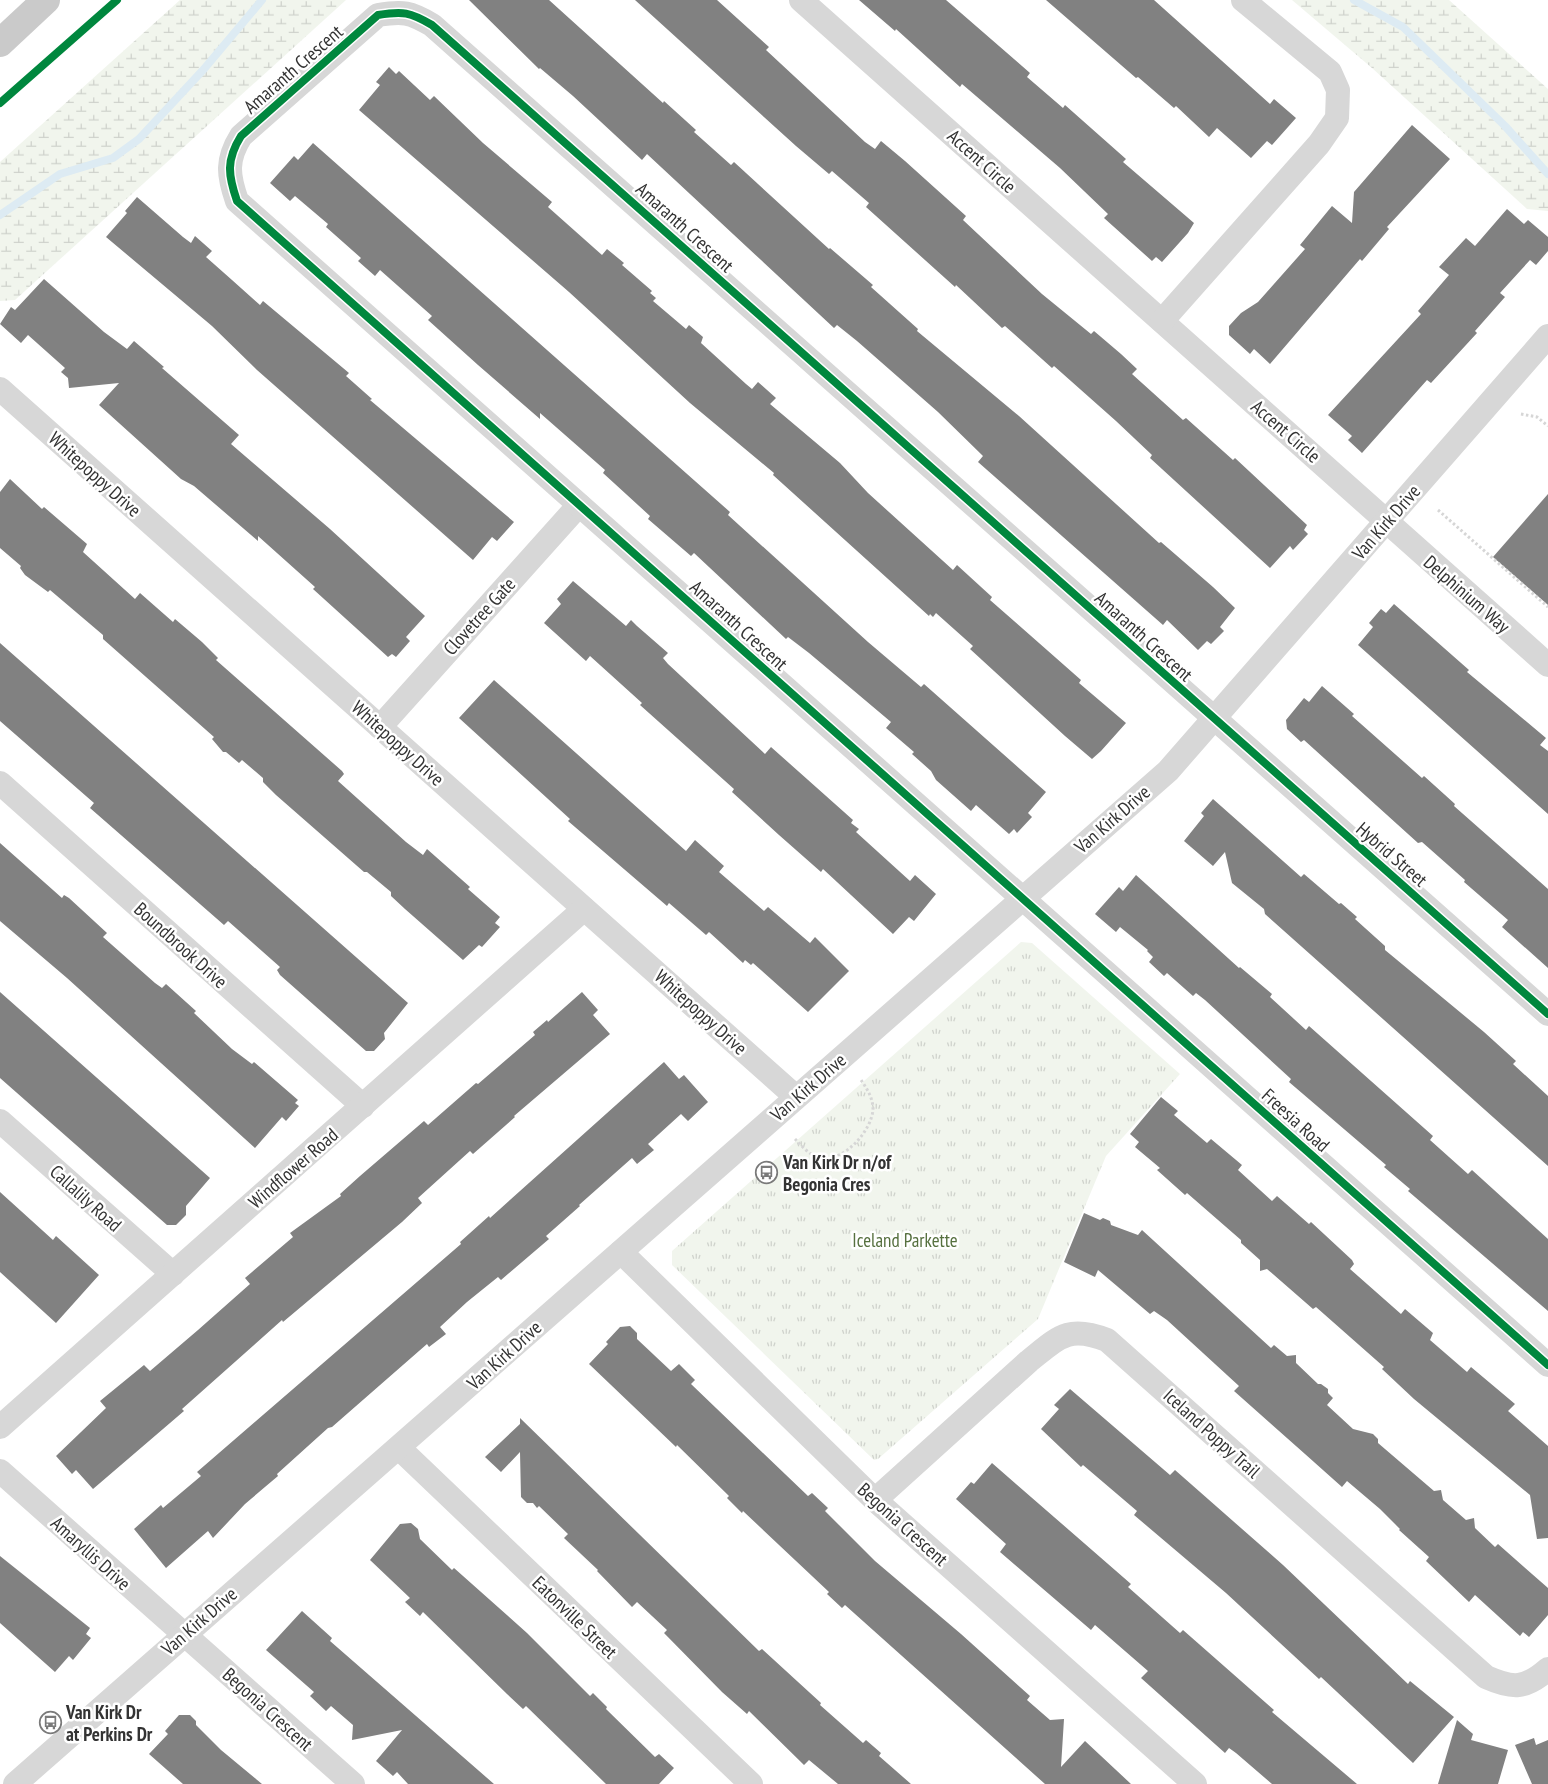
<svg xmlns="http://www.w3.org/2000/svg" width="1548" height="1784" viewBox="0 0 1548 1784" font-family="'PT Sans Narrow',sans-serif">
  <style>
    .wetland { fill: url(#wetland-marsh) }
    .park { fill: url(#park-tufts) }
    .lines { fill: none; stroke-linecap: round; stroke-linejoin: round }
    .stream { stroke: #ddebf3; stroke-width: 8 }
    .building { fill: #818181 }
    .path { stroke: #d6d6d6; stroke-width: 3; stroke-dasharray: 2.5 2.5; stroke-linecap: butt }
    .minor { stroke: #d7d7d7; stroke-width: 24 }
    .major { stroke: #cacaca; stroke-width: 28 }
    .cycleway-casing { stroke: #fff; stroke-width: 11 }
    .cycleway { stroke: #00873e; stroke-width: 8 }
    .labels { text-anchor: middle; stroke-width: 5; stroke-linejoin: round; paint-order: stroke }
    .street-label { font-size: 19px; fill: #333; stroke: #fff }
    .poi-label { font-size: 19px; font-weight: bold; fill: #333; stroke: #fff; text-anchor: start }
    .park-label { font-size: 19px; fill: #56703f; stroke: #fff }
  </style>
  <defs>
    <pattern id="wetland-marsh" width="20" height="14" patternUnits="userSpaceOnUse" patternTransform="scale(1.25)"><rect width="20" height="14" fill="#f1f5ed"/><path d="M1 5h8M5 5V1M11 12h8M15 12V8" fill="none" stroke="#cfd2cc"/></pattern>
    <pattern id="park-tufts" width="24" height="20" patternUnits="userSpaceOnUse" patternTransform="scale(1.25)"><rect width="24" height="20" fill="#f1f5ed"/><path d="M3 7l-1-3M5 7V3M7 7l1-3M15 17l-1-3M17 17v-4M19 17l1-3" fill="none" stroke="#cfd2cc"/></pattern>
  </defs>
  <rect width="100%" height="100%" fill="#fff"/>
  <g class="wetland">
    <polygon points="180,0 346,0 15,300 0,301 0,162"/>
    <polygon points="1292,0 1449,0 1548,89 1548,211 1527,209 1372,68"/>
  </g>
  <polygon class="park" points="1021,942 1032,943 1180,1074 1106,1156 1038,1319 878,1459 874,1460 672,1265 672,1251"/>
  <g class="lines">
    <g class="stream">
      <polyline points="1354,0 1403,27 1505,126 1548,174"/>
      <polyline points="0,215 60,174 113,158 139,139 204,69 262,0"/>
    </g>
  </g>
  <g class="building">
    <polygon points="469,0 549,0 663,103 664,101 696,130 694,132 731,165 734,162 829,249 830,248 873,285 871,287 918,329 917,331 1019,416 1159,543 1161,542 1213,587 1235,608 1220,627 1224,631 1211,644 1207,641 1198,650 1167,620 1163,625 978,462 983,456 938,412 857,341 837,325 834,328 647,154 642,160 573,96 540,68 539,69"/>
    <polygon points="635,0 717,0 769,47 766,50 865,142 875,149 881,141 905,161 966,216 963,220 1042,294 1091,334 1094,331 1121,354 1137,369 1132,374 1183,420 1186,418 1233,460 1235,458 1307,525 1304,530 1308,534 1293,550 1290,546 1270,568 1150,458 1152,455 1116,421 1054,366 1052,368 1005,326 1002,328 956,285 955,287 866,207 869,203 832,171 829,174 796,146"/>
    <polygon points="859,0 946,0 1030,73 1027,77 1063,108 1065,105 1126,159 1123,162 1194,223 1188,233 1162,262 1156,257 1152,261 1104,218 1108,214 1060,168 962,84 960,87 896,29 895,31"/>
    <polygon points="1046,0 1154,0 1270,104 1274,99 1296,118 1272,145 1267,141 1251,158 1217,128 1209,137 1176,106 1174,108 1138,77 1136,78"/>
    <polygon points="389,67 396,74 399,71 430,100 434,96 483,143 552,202 548,207 602,255 607,249 624,263 622,265 652,291 650,293 656,298 653,301 686,329 689,325 703,337 701,343 746,384 752,389 758,382 776,398 770,404 840,463 868,493 953,570 957,565 992,597 990,600 1081,680 1079,683 1126,723 1101,751 1092,759 1065,736 970,649 973,646 936,613 933,617 930,614 929,616 773,475 774,473 690,403 569,292 359,110 380,85 376,82"/>
    <polygon points="1412,125 1450,159 1387,227 1389,229 1362,261 1360,259 1270,364 1254,349 1250,354 1229,335 1229,326 1241,313 1258,302 1305,249 1300,245 1332,206 1352,223 1354,192"/>
    <polygon points="313,143 730,512 728,515 868,642 921,687 924,684 1046,792 1028,813 1032,817 1017,833 1014,829 1009,834 976,805 971,811 936,780 931,771 912,754 914,752 886,728 891,722 809,653 788,637 786,639 694,553 691,556 648,519 650,516 603,473 605,470 540,413 540,419 478,365 428,320 432,316 380,270 375,276 358,261 361,258 326,227 328,224 295,196 290,201 270,183 294,156 298,160"/>
    <polygon points="137,197 183,237 191,243 195,236 212,251 206,257 232,280 260,305 263,301 349,373 346,376 372,399 370,400 514,522 497,541 492,537 473,560 257,370 212,326 106,237 127,213 125,211"/>
    <polygon points="1507,209 1524,224 1528,220 1548,237 1548,251 1536,265 1530,260 1500,293 1505,297 1475,331 1477,333 1431,383 1427,380 1362,453 1348,440 1352,436 1328,415 1421,314 1418,311 1449,275 1439,267 1466,238 1475,246"/>
    <polygon points="44,279 104,332 127,349 134,341 164,367 162,368 239,435 231,444 330,529 425,616 406,637 410,641 396,657 392,654 388,657 313,589 315,587 258,536 258,541 194,486 181,479 99,405 119,383 69,388 68,378 61,372 65,368 28,335 21,343 0,324 11,307 15,310"/>
    <polygon points="10,479 42,509 44,507 87,544 83,552 135,599 140,593 173,622 175,619 202,642 218,658 216,660 342,771 344,774 338,781 406,842 423,855 427,849 470,887 468,889 500,917 495,923 500,927 482,947 479,945 463,960 405,909 391,896 391,892 367,872 364,872 276,795 263,782 263,778 242,760 239,763 226,752 223,752 212,739 214,737 103,639 103,635 50,590 48,592 25,575 20,568 21,566 0,548 0,492"/>
    <polygon points="1548,494 1548,605 1493,557"/>
    <polygon points="573,581 626,626 631,620 637,626 668,653 663,658 668,664 765,754 771,747 853,820 851,823 859,829 856,832 910,881 915,875 936,894 914,921 909,917 893,934 823,869 821,872 779,835 732,792 734,789 640,705 642,703 590,656 586,661 544,623 561,604 557,599"/>
    <polygon points="1394,604 1469,670 1467,672 1546,738 1540,745 1548,751 1548,814 1358,645 1373,627 1369,623 1381,609 1386,613"/>
    <polygon points="0,643 408,1003 384,1033 385,1039 374,1051 366,1051 280,975 277,970 280,967 228,921 224,925 90,808 94,803 0,721"/>
    <polygon points="494,680 686,851 695,840 724,866 719,872 764,911 768,907 810,943 815,937 849,971 808,1012 753,963 751,965 745,960 743,963 709,932 706,935 669,903 667,906 568,821 570,819 459,718"/>
    <polygon points="1322,686 1354,714 1352,716 1422,778 1424,776 1455,804 1454,806 1548,889 1548,968 1502,927 1508,920 1464,882 1465,880 1422,842 1418,843 1304,740 1301,742 1287,729 1286,720 1304,698 1309,702"/>
    <polygon points="1213,799 1301,877 1304,874 1339,904 1341,903 1357,917 1355,919 1385,946 1385,950 1484,1032 1516,1061 1513,1064 1548,1096 1548,1166 1265,914 1264,909 1232,883 1225,852 1213,866 1184,841 1204,816 1201,813"/>
    <polygon points="0,843 62,898 64,895 69,898 107,933 103,937 155,983 162,988 166,984 196,1011 194,1013 232,1049 252,1064 254,1062 298,1100 295,1103 299,1106 286,1121 282,1117 255,1148 67,978 0,921"/>
    <polygon points="1136,875 1239,968 1240,967 1272,994 1270,997 1306,1030 1309,1026 1433,1136 1430,1140 1468,1174 1472,1170 1548,1239 1548,1311 1408,1191 1410,1189 1384,1167 1386,1165 1289,1082 1291,1079 1205,1000 1196,993 1193,996 1167,973 1164,976 1149,962 1153,957 1147,951 1148,950 1120,927 1116,932 1095,914 1119,887 1123,891"/>
    <polygon points="0,992 210,1178 186,1206 186,1215 176,1225 167,1225 0,1078"/>
    <polygon points="582,992 598,1010 593,1015 610,1034 514,1116 515,1117 473,1154 470,1151 418,1198 422,1203 402,1222 283,1322 282,1320 182,1409 184,1411 93,1489 76,1470 72,1474 56,1456 106,1408 100,1401 144,1365 150,1371 198,1330 250,1284 245,1278 293,1237 290,1233 341,1196 340,1194 360,1176 424,1121 428,1125 476,1083 478,1084 535,1035 533,1032 547,1020 548,1022"/>
    <polygon points="664,1062 679,1079 684,1075 708,1102 688,1121 681,1114 648,1144 654,1150 637,1164 632,1158 579,1205 580,1206 546,1236 549,1239 501,1280 498,1277 467,1302 440,1327 446,1334 429,1347 427,1344 332,1427 328,1428 277,1474 278,1476 245,1504 213,1538 208,1531 166,1568 134,1529 161,1505 163,1508 201,1476 197,1472 461,1244 460,1242 489,1216 490,1218"/>
    <polygon points="1161,1097 1178,1111 1174,1115 1207,1143 1211,1139 1242,1165 1238,1170 1272,1201 1277,1196 1309,1224 1311,1222 1352,1260 1354,1264 1350,1269 1401,1314 1405,1309 1433,1333 1430,1340 1467,1372 1471,1367 1515,1404 1508,1411 1548,1446 1548,1538 1537,1539 1530,1495 1414,1399 1382,1369 1384,1367 1316,1307 1313,1309 1267,1269 1260,1271 1260,1260 1241,1243 1241,1240 1187,1193 1185,1195 1157,1170 1160,1168 1135,1147 1139,1142 1130,1134"/>
    <polygon points="0,1192 53,1240 56,1236 99,1275 56,1323 0,1272"/>
    <polygon points="1084,1213 1100,1220 1103,1218 1110,1221 1111,1225 1138,1235 1142,1230 1271,1348 1274,1345 1287,1356 1296,1355 1296,1363 1318,1384 1321,1384 1328,1389 1328,1393 1333,1398 1327,1405 1353,1429 1373,1434 1378,1439 1378,1443 1434,1491 1441,1490 1443,1500 1466,1520 1474,1518 1475,1528 1495,1547 1498,1544 1548,1588 1548,1615 1529,1637 1523,1632 1520,1636 1475,1595 1469,1602 1426,1561 1429,1557 1399,1530 1400,1529 1380,1509 1347,1481 1342,1487 1305,1454 1234,1391 1239,1386 1167,1320 1154,1311 1150,1314 1098,1270 1095,1277 1064,1262"/>
    <polygon points="630,1326 637,1333 637,1339 671,1371 679,1364 695,1380 691,1384 741,1432 808,1496 812,1493 828,1508 825,1511 875,1561 961,1634 1030,1696 1027,1700 1050,1720 1064,1719 1061,1767 1085,1741 1131,1784 1045,1784 845,1605 842,1608 827,1594 829,1592 743,1511 742,1513 727,1498 729,1496 677,1445 676,1447 589,1364 608,1344 606,1342 620,1327"/>
    <polygon points="1070,1389 1170,1475 1175,1470 1283,1565 1408,1684 1410,1681 1454,1717 1413,1763 1321,1677 1319,1679 1226,1593 1134,1515 1137,1511 1083,1465 1081,1467 1041,1429 1059,1409 1054,1405"/>
    <polygon points="520,1418 759,1651 762,1649 821,1703 820,1705 863,1743 866,1740 881,1753 879,1756 911,1784 838,1784 809,1760 804,1765 749,1711 747,1714 722,1692 664,1633 667,1630 637,1602 632,1607 597,1571 598,1570 564,1538 568,1534 539,1506 537,1508 533,1503 527,1503 521,1497 520,1452 501,1472 485,1457 520,1424"/>
    <polygon points="992,1463 1131,1584 1128,1587 1180,1633 1183,1630 1274,1710 1272,1712 1357,1784 1272,1784 1236,1753 1229,1748 1225,1753 1141,1678 1148,1671 1095,1625 1091,1630 1000,1552 1006,1544 956,1499 971,1482 974,1484"/>
    <polygon points="411,1523 418,1529 420,1539 452,1570 454,1568 527,1633 590,1696 593,1693 607,1707 606,1709 655,1757 659,1754 674,1768 659,1784 606,1784 526,1706 523,1709 507,1694 423,1612 420,1616 405,1602 410,1598 370,1560 400,1524"/>
    <polygon points="0,1556 90,1628 86,1634 91,1638 73,1660 69,1656 55,1672 0,1623"/>
    <polygon points="302,1611 332,1638 330,1641 494,1784 408,1784 397,1772 393,1776 376,1761 402,1730 352,1740 353,1725 331,1706 326,1711 310,1696 314,1692 266,1650"/>
    <polygon points="179,1715 190,1715 196,1721 196,1725 221,1750 262,1784 183,1784 149,1754 168,1734 165,1731"/>
    <polygon points="1457,1720 1473,1734 1471,1740 1508,1750 1498,1784 1438,1784"/>
    <polygon points="1534,1738 1536,1745 1548,1740 1548,1784 1532,1784 1515,1745"/>
  </g>
  <g class="lines">
    <g class="path">
      <polyline points="1521,414 1537,417 1548,426"/>
      <polyline points="1438,510 1548,607"/>
      <path d="M795,1139C802,1146 810,1156 820,1158C843,1163 872,1131 873,1109C873,1098 867,1089 861,1080"/>
    </g>
    <g class="minor">
      <polyline points="801,0 1548,665"/>
      <polyline points="1162,321 1319,144 1337,118 1338,90 1330,72 1243,0"/>
      <polyline points="0,389 796,1097"/>
      <polyline points="380,727 579,505"/>
      <polyline points="0,783 363,1106"/>
      <path d="M1548,1014L432,25C410,12 403,11 378,15L241,136C226,160 228,175 237,201L1548,1365"/>
      <polyline points="0,1121 173,1274"/>
      <polyline points="621,1252 875,1500 1195,1784"/>
      <polyline points="0,1427 584,909"/>
      <polyline points="399,1448 751,1784"/>
      <polyline points="0,1471 353,1784"/>
      <path d="M875,1500L1029,1361C1059,1337 1068,1325 1107,1340L1486,1677C1513,1689 1525,1689 1548,1669"/>
      <polyline points="15,1784 1168,771 1548,336"/>
    </g>
    <polyline class="major" points="0,43 46,0"/>
    <defs>
      <g id="cycleway">
        <polyline points="0,103 117,0"/>
        <path d="M1548,1014L432,25C410,12 403,11 378,15L241,136C226,160 228,175 237,201L1548,1365"/>
      </g>
    </defs>
    <use href="#cycleway" class="cycleway-casing"/>
    <use href="#cycleway" class="cycleway"/>
  </g>
  <defs>
    <symbol id="bus-ring" viewBox="-11 -11 22 22"><circle r="9.5" fill="#fff" stroke="#7a7a7a" stroke-width="1.5"/><path d="M-5-6H5V4H4V6H2V4H-2V6H-4V4H-5ZM-3.5-4V0h7V-4ZM-3.5 1.2v1.5H-2V1.2ZM2 1.2v1.5H3.5V1.2Z" fill="#7a7a7a"/></symbol>
  </defs>
  <g fill-rule="evenodd">
    <use href="#bus-ring" x="754" y="1160" width="25" height="25"/>
    <use href="#bus-ring" x="38" y="1710" width="25" height="25"/>
  </g>
  <g class="labels">
    <g class="street-label">
      <text transform="translate(293 69) rotate(-41)" y="7">Amaranth Crescent</text>
      <text transform="translate(982 161) rotate(42)" y="7">Accent Circle</text>
      <text transform="translate(685 227) rotate(42)" y="7">Amaranth Crescent</text>
      <text transform="translate(1286 431) rotate(41)" y="7">Accent Circle</text>
      <text transform="translate(95 474) rotate(42)" y="7">Whitepoppy Drive</text>
      <text transform="translate(1386 522) rotate(-49)" y="7">Van Kirk Drive</text>
      <text transform="translate(1467 594) rotate(41)" y="7">Delphinium Way</text>
      <text transform="translate(479 616) rotate(-48)" y="7">Clovetree Gate</text>
      <text transform="translate(739 625) rotate(42)" y="7">Amaranth Crescent</text>
      <text transform="translate(1144 636) rotate(42)" y="7">Amaranth Crescent</text>
      <text transform="translate(398 743) rotate(42)" y="7">Whitepoppy Drive</text>
      <text transform="translate(1112 819) rotate(-41)" y="7">Van Kirk Drive</text>
      <text transform="translate(1392 854) rotate(41)" y="7">Hybrid Street</text>
      <text transform="translate(181 945) rotate(42)" y="7">Boundbrook Drive</text>
      <text transform="translate(701 1012) rotate(42)" y="7">Whitepoppy Drive</text>
      <text transform="translate(808 1087) rotate(-41)" y="7">Van Kirk Drive</text>
      <text transform="translate(1296 1120) rotate(42)" y="7">Freesia Road</text>
      <text transform="translate(293 1168) rotate(-41)" y="7">Windflower Road</text>
      <text transform="translate(86 1198) rotate(42)" y="7">Callalily Road</text>
      <text transform="translate(504 1355) rotate(-42)" y="7">Van Kirk Drive</text>
      <text transform="translate(1212 1433) rotate(42)" y="7">Iceland Poppy Trail</text>
      <text transform="translate(903 1524) rotate(42)" y="7">Begonia Crescent</text>
      <text transform="translate(91 1553) rotate(42)" y="7">Amaryllis Drive</text>
      <text transform="translate(575 1617) rotate(44)" y="7">Eatonville Street</text>
      <text transform="translate(199 1621) rotate(-41)" y="7">Van Kirk Drive</text>
      <text transform="translate(268 1709) rotate(42)" y="7">Begonia Crescent</text>
    </g>
    <g class="poi-label">
      <text x="783" y="1169">Van Kirk Dr n/of<tspan x="783" dy="22">Begonia Cres</tspan></text>
      <text x="66" y="1719">Van Kirk Dr<tspan x="66" dy="22">at Perkins Dr</tspan></text>
    </g>
    <g class="park-label">
      <text x="905" y="1247">Iceland Parkette</text>
    </g>
  </g>
</svg>
